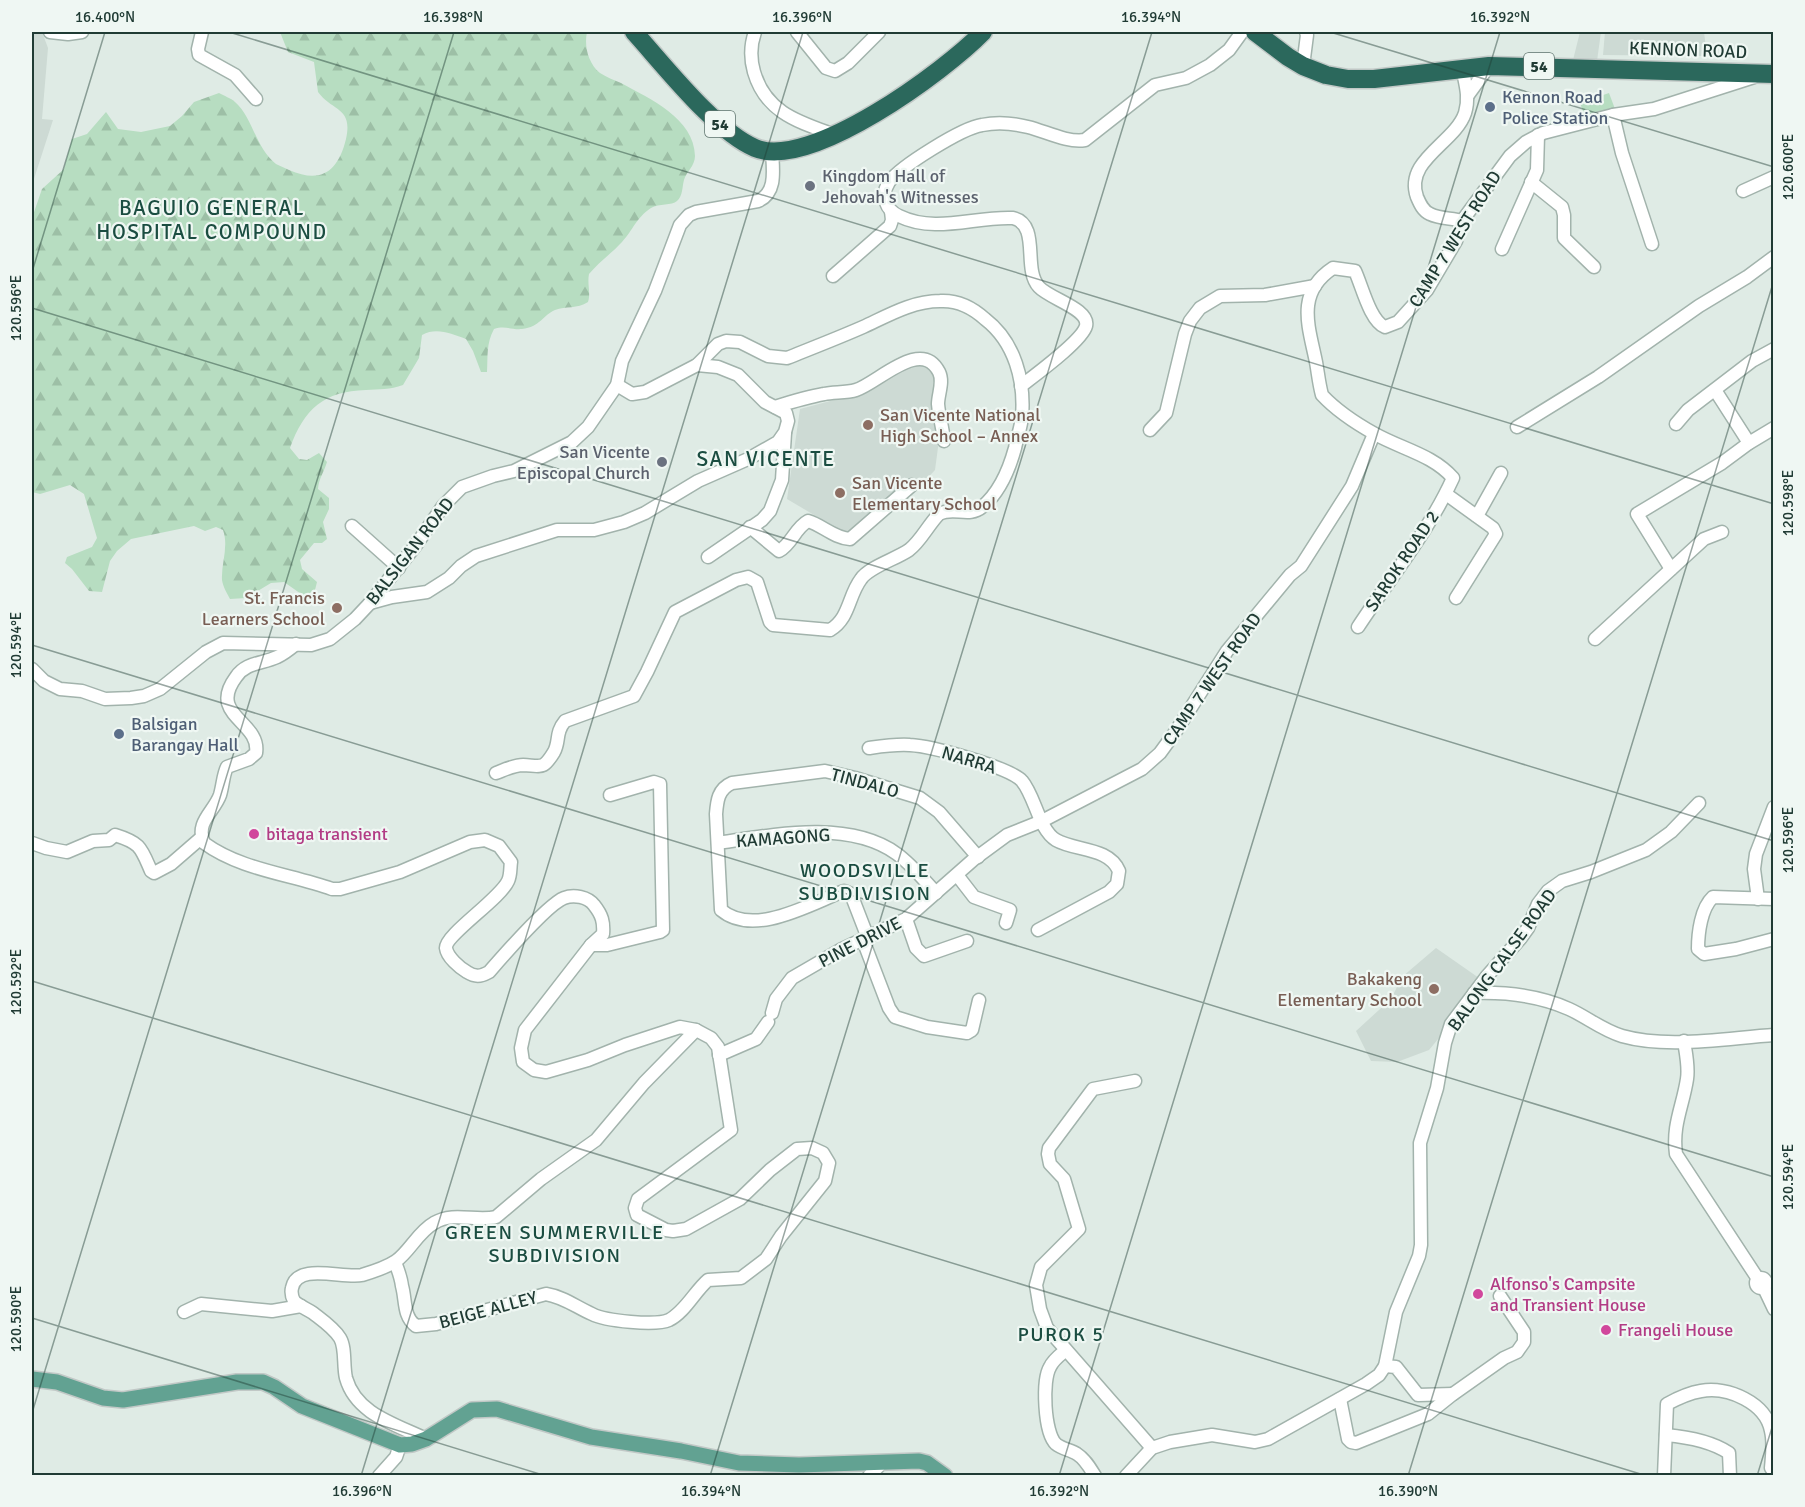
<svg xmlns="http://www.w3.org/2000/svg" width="1805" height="1507" viewBox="0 0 1805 1507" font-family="Signika,sans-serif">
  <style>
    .built { fill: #cddad4 }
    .forest { fill: url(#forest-firs) }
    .pitch { fill: #b7ddc1 }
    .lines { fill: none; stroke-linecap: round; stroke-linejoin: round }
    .minor-casing { stroke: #a2b3ac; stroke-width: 15 }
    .major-casing { stroke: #c1c8c6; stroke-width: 18 }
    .highway-casing { stroke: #c1c8c6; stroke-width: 21 }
    .minor { stroke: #fff; stroke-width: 12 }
    .major { stroke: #62a292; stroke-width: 15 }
    .highway { stroke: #2b685c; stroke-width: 18 }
    .ticks { fill: none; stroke: #203b34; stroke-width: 1.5; stroke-opacity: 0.45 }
    .service-dot { fill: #5c6f8a; stroke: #eff7f3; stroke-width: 2 }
    .worship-dot { fill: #6b7280; stroke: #eff7f3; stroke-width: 2 }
    .education-dot { fill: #8d6e63; stroke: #eff7f3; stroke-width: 2 }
    .hotel-dot { fill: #d1479c; stroke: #eff7f3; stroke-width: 2 }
    .labels { text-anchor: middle; stroke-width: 4.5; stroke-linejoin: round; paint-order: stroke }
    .shield { fill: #eff7f3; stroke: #5e736d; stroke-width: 1.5 }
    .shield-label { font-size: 16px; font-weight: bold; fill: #203b34 }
    .street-label { font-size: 18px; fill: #203b34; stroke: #eff7f3 }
    .service-label { font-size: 18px; fill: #4e5e75; stroke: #eff7f3; text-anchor: start }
    .worship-label { font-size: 18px; fill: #5b616d; stroke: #eff7f3; text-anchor: start }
    .education-label { font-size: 18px; fill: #785e54; stroke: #eff7f3; text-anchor: start }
    .hotel-label { font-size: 18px; fill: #b23c85; stroke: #eff7f3; text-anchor: start }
    .neighbourhood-label { font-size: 20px; letter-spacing: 1.5px; fill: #1b4d41; stroke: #eff7f3 }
    .quarter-label { font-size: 21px; letter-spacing: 1.5px; fill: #1b4d41; stroke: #eff7f3 }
    .neatline { fill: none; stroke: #203b34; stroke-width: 2 }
    .ticks-label { font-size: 15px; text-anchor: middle; fill: #203b34 }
  </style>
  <defs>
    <pattern id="forest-firs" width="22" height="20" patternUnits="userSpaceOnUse" patternTransform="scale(1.5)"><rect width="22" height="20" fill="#b7ddc1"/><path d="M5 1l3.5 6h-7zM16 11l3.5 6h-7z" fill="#9dbfa6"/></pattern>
  </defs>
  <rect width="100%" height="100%" fill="#dfebe5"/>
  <g class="built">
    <polygon points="32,32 42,32 48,48 42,119 53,120 32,185"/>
    <polygon points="1580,32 1601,32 1597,61 1573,60"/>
    <polygon points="1605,32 1704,32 1707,56 1603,55"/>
    <polygon points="918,363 927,366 933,372 937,385 939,440 935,470 919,487 908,480 848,535 787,499 800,409 868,391 883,379"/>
    <polygon points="1436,948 1479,978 1448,1027 1429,1050 1397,1062 1371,1061 1356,1031 1391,999 1402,977"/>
  </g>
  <path class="forest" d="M280,32H587C584,46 588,63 600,73C606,77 614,80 621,83C650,99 694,118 695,156C695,166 686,172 684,180C682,187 683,196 677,201C672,206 659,203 651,208C635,219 634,229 622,242C612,253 599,262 589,274C587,284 591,293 588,302C577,309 566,306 555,310C543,315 540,327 522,329C511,330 505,325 494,329C486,344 488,356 487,372H481L473,351L466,339C451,334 437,327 422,335L419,358L403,385C390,390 379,389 366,390C324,391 304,409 290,448L299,459L307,460L319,453L327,462C324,472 319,478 318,489L329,498V509L323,522L327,539L322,543H314L300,560L302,569L317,582L315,590L304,596L284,582L271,583L246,598L230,599C227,593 223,587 222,580C221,563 229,547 223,530L216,527L205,531L194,526L131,539L117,551L110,561L102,592L89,591L72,569L65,563L67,557L92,547L97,538L84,494L70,485L40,494L32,492V218L42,189L64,169L72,139L87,134L106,112L118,129L141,132L170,126L182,116L194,102L219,93C224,96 231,98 235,102C252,116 256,149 276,164C280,166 285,168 289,170C321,184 338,172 346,139C353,107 333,112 318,92L314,62L288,52Z"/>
  <polygon class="pitch" points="1609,93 1615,109 1586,119 1580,103"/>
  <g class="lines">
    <defs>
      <g id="minor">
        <polyline points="50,32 68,34 82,32"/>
        <polyline points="202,32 198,49 199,55 235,75 256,99"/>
        <path d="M755,32C750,46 750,58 754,72C766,113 799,122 835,135"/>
        <polyline points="797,32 826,68 835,71 848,63 879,32"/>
        <polyline points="1303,66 1307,35 1306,32"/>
        <path d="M1462,67C1465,83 1470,97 1465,113C1455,143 1404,160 1417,197C1420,204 1423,211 1430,214C1440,219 1452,218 1462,221"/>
        <polyline points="1468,95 1489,66"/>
        <polyline points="1613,115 1622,153 1652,244"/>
        <polyline points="1531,182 1562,207 1564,215 1564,238 1594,267"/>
        <polyline points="1743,191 1774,177"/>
        <polyline points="1502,249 1537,170 1538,135"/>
        <polyline points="833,276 890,226 892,220 891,211"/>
        <path d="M1021,386C1035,375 1082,341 1086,326C1090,309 1050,299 1039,287C1022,269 1041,225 1013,218C975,216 936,234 899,216C886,210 880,196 889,182C901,166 962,128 982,125C997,122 1012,123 1028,127C1045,131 1067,143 1085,140L1155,85L1186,78L1210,65L1229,50L1242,32"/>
        <polyline points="1715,390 1749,443"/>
        <path d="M775,407C791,402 807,397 824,394C834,392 846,393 856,390C878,383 921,337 939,372C944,382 938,394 938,404C939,416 943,429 944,441"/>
        <polyline points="1676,424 1688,410 1752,361 1774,349"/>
        <polyline points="1517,427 1598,377 1699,306 1747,277 1774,257"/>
        <polyline points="1150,430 1166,413 1185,334 1190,321 1200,308 1220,296 1265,295 1315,286"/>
        <polyline points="1446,494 1493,528 1496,534 1456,598"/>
        <polyline points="1477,516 1501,473"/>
        <polyline points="352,526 399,568"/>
        <path d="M750,527L779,551C792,544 795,528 808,521C822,525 834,538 850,539L912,485"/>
        <polyline points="708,557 762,520 770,511 782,480 785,433"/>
        <polyline points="1671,569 1637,514 1722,463 1749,443 1774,428"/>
        <polyline points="370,603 392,597 427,592 449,578 461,566 476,556 557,530 594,530 624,522 645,513 698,481 748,459 778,442 785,432 788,421 786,413 765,402 738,375 718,367 697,365"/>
        <path d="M1358,627C1390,578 1429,531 1453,478C1433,455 1402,449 1375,434C1357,424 1336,410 1322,395C1319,384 1318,373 1316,362C1309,327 1295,293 1333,268L1355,271C1362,286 1370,321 1385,327L1398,322L1427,290L1456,241L1462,221L1510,156L1526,142L1543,133L1613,115L1654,109L1754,77"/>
        <polyline points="1595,639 1704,539 1722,532"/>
        <path d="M296,644C290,649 284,654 277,657C262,664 246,662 236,677C207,716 261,721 256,753L249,759L227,767C223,775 223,785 220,795C214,812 195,822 204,843C241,870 290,874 332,889H340L400,872L470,842L485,840L499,846L511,862C510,868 511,875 508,881C500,899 445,935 446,948C447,957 460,968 467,972C475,977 480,977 489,972C503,956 548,904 564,898C574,894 588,897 594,905C602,915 604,922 603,934L591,945L525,1030L521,1048L523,1062L534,1070L546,1072L588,1060L625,1045L680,1027L696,1030L711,1038L718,1047L731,1130L638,1199L635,1208L637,1215L666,1230L673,1231L686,1229L740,1199L770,1170L797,1149L812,1148L823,1153L829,1163L825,1181L781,1236L766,1259L741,1278L708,1280C695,1291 685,1312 669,1320C656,1326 605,1321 592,1314C576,1307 564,1297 546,1294L436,1324L416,1326C403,1317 406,1300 402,1286C401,1277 398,1270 395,1262"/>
        <path d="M32,669L44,681L60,689L82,691L105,699L131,698L144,696L160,689L206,652L223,643L311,645L330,639L355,619L370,603L416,545L443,506L462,487L493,476L514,471L572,442L588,427L617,385L622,361L655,291L680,225L689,215L696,212L758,201C777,193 773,170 772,152"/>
        <path d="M869,748C883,746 896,744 910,745C931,746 1009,767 1022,781C1035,796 1039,830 1056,840C1075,851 1109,847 1119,871L1117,884L1109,892L1038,930"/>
        <path d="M496,773C504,770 514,765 523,765C542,766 543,770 554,752C560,741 555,733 565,721L634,696L647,672L675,612L736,580L748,577L757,582L770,622L773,625L830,630C850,618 848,596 861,579C869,567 896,559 909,550C921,541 928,525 939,514C953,506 969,518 982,507C1000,492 1009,470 1015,448C1017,438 1021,427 1022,417C1025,381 1015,342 985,319C973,308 957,300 940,301C912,301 887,316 863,327C838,338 812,348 787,358L768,356L740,342L726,341L718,344L697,365L645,392L632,394L617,385"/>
        <path d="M32,843L46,848L67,852L93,841L109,840L115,835C141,843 141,848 151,871L154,873L171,864L201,838"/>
        <path d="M718,843C772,835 849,819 897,854C912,865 923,879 936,893"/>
        <polyline points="957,875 974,897 1010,910 1006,923"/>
        <polyline points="1758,899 1754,869 1756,854 1774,807"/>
        <path d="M1774,899L1713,897C1701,908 1698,933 1698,949L1704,954L1736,949L1774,939"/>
        <polyline points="906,919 916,948 924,956 967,941"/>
        <path d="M868,938L851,894L844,891C812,903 754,938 721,910L716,814C717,801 718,789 732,783L825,771L855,778L920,798L939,812L978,857"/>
        <polyline points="863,940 889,1008 895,1017 927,1027 967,1033 972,1030 979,1000"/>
        <polyline points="591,945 607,945 660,932 663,930 660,784 654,782 610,795"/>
        <path d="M1474,993C1505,992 1540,996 1569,1009C1587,1017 1602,1030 1622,1036C1668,1049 1727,1038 1774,1035"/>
        <polyline points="772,1013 776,999 792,978 842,949 906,919 973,860 1007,835 1042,821 1142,769 1160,753 1176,731 1227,651 1290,575 1301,566 1352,486 1374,434"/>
        <path d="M1684,1041C1686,1054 1689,1067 1687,1079C1683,1106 1672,1125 1676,1154L1758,1279"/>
        <polyline points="719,1055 756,1039 768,1022"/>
        <polyline points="1135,1081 1093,1089 1049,1148 1048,1154 1050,1164 1064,1179 1079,1229 1041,1267 1036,1285 1040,1309 1047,1328 1152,1448"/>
        <circle cx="1761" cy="1283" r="5"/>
        <polyline points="1764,1288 1774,1309"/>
        <polyline points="184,1312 201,1304 272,1311 301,1306"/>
        <path d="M1066,1350C1060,1355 1053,1360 1050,1367C1042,1380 1044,1433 1056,1444C1062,1449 1071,1450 1077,1454C1085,1459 1090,1468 1095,1476"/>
        <polyline points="1385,1366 1396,1367 1418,1395 1453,1394"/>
        <polyline points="1340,1399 1348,1439 1351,1442 1356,1443 1428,1414 1453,1394 1504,1358 1517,1352 1524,1342 1524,1332 1500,1296"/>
        <path d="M1666,1435C1688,1437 1711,1441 1729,1453L1730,1476"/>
        <path d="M426,1439C395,1424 356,1414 346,1378C343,1366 346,1348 340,1338C334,1328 322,1320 313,1313C307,1309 299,1306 294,1301C292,1297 291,1292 292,1288C297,1262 343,1279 362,1275C372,1272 387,1267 396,1261C410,1251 418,1232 434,1223C454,1211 476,1222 496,1217L541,1179L596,1140L644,1083L696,1030"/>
        <polyline points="379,1476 396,1457 400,1445"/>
        <polyline points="869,1476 883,1462"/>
        <polyline points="1126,1476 1152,1448 1170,1442 1212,1435 1255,1442 1268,1439 1366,1384 1379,1375 1385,1366 1396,1312 1419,1256 1421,1245 1420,1143 1437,1088 1445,1043 1451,1024 1487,976 1520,939 1528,928 1538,904 1548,891 1562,881 1591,872 1646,850 1671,832 1699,803"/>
        <path d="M1664,1476L1667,1404C1678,1398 1689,1393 1701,1391C1728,1386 1766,1403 1771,1431C1774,1443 1772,1456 1771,1468L1774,1472"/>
      </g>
      <polyline id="major" points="32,1379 57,1382 103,1398 123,1400 237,1382 263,1382 274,1387 302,1406 400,1445 412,1444 426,1439 472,1410 497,1409 591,1437 681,1451 739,1463 799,1465 919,1461 927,1463 945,1476"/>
      <g id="highway">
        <path d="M634,32C664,65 715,131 755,148C810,171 945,71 983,32"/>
        <polyline points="1255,32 1288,57 1303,66 1326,75 1348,79 1374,79 1489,66 1774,74"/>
      </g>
    </defs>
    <use href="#minor" class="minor-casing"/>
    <use href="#major" class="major-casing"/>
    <use href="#highway" class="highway-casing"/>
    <use href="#minor" class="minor"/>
    <use href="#major" class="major"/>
    <use href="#highway" class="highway"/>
  </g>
  <path class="ticks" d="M229,32L1774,504M1330,32L1774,167M32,272L105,32M32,308L1774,841M32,645L1774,1177M32,981L1647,1476M32,1318L546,1476M32,1413L454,32M361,1476L803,32M710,1476L1152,32M1059,1476L1500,32M1408,1476L1774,280M1757,1476L1774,1421"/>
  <g class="service-dot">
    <circle cx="1490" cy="107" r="6"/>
    <circle cx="119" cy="734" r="6"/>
  </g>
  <g class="worship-dot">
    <circle cx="810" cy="186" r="6"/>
    <circle cx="662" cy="462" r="6"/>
  </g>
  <g class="education-dot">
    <circle cx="868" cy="425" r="6"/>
    <circle cx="840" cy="493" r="6"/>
    <circle cx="337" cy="608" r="6"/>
    <circle cx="1434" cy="989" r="6"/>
  </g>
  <g class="hotel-dot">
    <circle cx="254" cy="834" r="6"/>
    <circle cx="1478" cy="1294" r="6"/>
    <circle cx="1606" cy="1330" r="6"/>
  </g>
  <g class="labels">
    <g class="shield">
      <rect x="1524" y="53" width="30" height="26" rx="4.5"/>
      <rect x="705" y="111" width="30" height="26" rx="4.5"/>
    </g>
    <g class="shield-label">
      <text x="1539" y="72">54</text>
      <text x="720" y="130">54</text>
    </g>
    <g class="street-label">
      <text transform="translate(1688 50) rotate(2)" y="6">KENNON ROAD</text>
      <text transform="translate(1455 239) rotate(-58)" y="6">CAMP 7 WEST ROAD</text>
      <text transform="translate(410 551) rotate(-52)" y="6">BALSIGAN ROAD</text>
      <text transform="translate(1402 561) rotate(-56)" y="6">SAROK ROAD 2</text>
      <text transform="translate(1212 679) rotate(-55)" y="6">CAMP 7 WEST ROAD</text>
      <text transform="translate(969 760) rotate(17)" y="6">NARRA</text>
      <text transform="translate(865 783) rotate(15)" y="6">TINDALO</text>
      <text transform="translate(783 838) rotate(-4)" y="6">KAMAGONG</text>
      <text transform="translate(860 942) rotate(-27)" y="6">PINE DRIVE</text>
      <text transform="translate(1502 960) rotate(-54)" y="6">BALONG CALSE ROAD</text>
      <text transform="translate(488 1310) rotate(-15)" y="6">BEIGE ALLEY</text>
    </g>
    <g class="service-label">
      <text x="1502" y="103">Kennon Road<tspan x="1502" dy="21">Police Station</tspan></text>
      <text x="131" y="730">Balsigan<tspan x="131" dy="21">Barangay Hall</tspan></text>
    </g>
    <g class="worship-label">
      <text x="822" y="182">Kingdom Hall of<tspan x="822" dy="21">Jehovah's Witnesses</tspan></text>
      <text x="650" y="458" text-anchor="end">San Vicente<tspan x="650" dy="21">Episcopal Church</tspan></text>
    </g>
    <g class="education-label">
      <text x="880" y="421">San Vicente National<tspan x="880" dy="21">High School – Annex</tspan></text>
      <text x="852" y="489">San Vicente<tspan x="852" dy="21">Elementary School</tspan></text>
      <text x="325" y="604" text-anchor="end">St. Francis<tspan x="325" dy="21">Learners School</tspan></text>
      <text x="1422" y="985" text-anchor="end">Bakakeng<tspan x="1422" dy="21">Elementary School</tspan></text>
    </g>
    <g class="hotel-label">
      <text x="266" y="840">bitaga transient</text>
      <text x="1490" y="1290">Alfonso's Campsite<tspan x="1490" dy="21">and Transient House</tspan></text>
      <text x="1618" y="1336">Frangeli House</text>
    </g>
    <g class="neighbourhood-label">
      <text x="865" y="877">WOODSVILLE<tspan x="865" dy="23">SUBDIVISION</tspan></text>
      <text x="555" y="1239">GREEN SUMMERVILLE<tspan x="555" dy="23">SUBDIVISION</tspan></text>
      <text x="1061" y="1341">PUROK 5</text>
    </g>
    <g class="quarter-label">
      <text x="212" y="215">BAGUIO GENERAL<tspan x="212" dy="24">HOSPITAL COMPOUND</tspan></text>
      <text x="766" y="466">SAN VICENTE</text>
    </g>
  </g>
  <rect width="1805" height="1507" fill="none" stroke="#eff7f3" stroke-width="66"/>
  <rect x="33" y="33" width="1739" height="1441" class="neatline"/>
  <g class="ticks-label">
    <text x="105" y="22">16.400°N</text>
    <text x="453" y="22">16.398°N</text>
    <text x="802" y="22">16.396°N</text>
    <text x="1151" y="22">16.394°N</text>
    <text x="1500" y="22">16.392°N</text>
    <text transform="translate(1788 167) rotate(-90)" y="5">120.600°E</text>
    <text transform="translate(16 308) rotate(-90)" y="5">120.596°E</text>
    <text transform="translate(1788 503) rotate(-90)" y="5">120.598°E</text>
    <text transform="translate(16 645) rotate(-90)" y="5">120.594°E</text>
    <text transform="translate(1788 840) rotate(-90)" y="5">120.596°E</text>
    <text transform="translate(16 982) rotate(-90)" y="5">120.592°E</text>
    <text transform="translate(1788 1177) rotate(-90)" y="5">120.594°E</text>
    <text transform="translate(16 1319) rotate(-90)" y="5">120.590°E</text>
    <text x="362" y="1496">16.396°N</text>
    <text x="711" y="1496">16.394°N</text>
    <text x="1059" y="1496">16.392°N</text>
    <text x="1408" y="1496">16.390°N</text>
  </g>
</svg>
